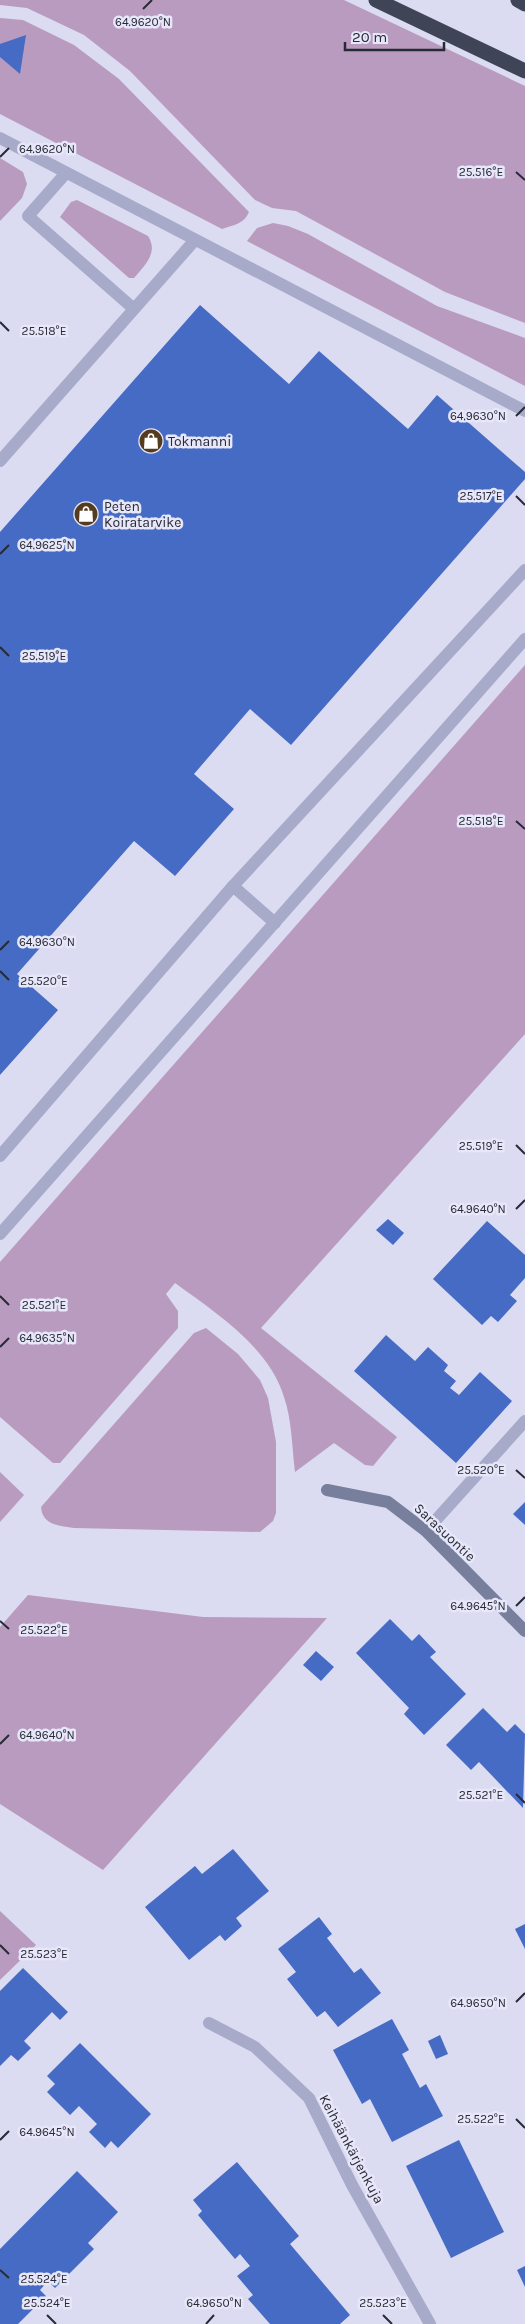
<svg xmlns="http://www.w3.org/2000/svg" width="525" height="2324" viewBox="0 0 525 2324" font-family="Karla,sans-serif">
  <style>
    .green { fill: #b99bc0 }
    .building { fill: #466bc4 }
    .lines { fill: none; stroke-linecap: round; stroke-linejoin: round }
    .lane { stroke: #a7aac9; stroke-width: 12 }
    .street { stroke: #a7aac9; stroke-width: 12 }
    .secondary { stroke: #787f9d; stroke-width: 12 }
    .highway { stroke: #3f4456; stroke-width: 15 }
    .ticks { fill: none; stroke: #272b36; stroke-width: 2 }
    .labels { text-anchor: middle; stroke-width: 5; stroke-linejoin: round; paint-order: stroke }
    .poi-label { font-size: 14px; fill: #272b36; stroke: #e7e7f9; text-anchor: start }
    .street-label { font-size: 14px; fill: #272b36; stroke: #e7e7f9 }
    .ticks-label { font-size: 12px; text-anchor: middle; fill: #272b36; stroke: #e7e7f9; stroke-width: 5; stroke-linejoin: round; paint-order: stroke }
  </style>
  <rect width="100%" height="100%" fill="#dbdbf1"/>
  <g class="green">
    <polygon points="0,0 344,0 525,86 525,323 445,292 296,211 272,208 255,200 130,71 84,35 27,8 0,5"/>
    <path d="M0,18L23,20L74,45L119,79L249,212C244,224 234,225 222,229L0,114Z"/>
    <polygon points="0,158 23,172 27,184 22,198 0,221"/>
    <path d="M77,200L148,236C159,253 144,266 134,278H129L60,217L71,202Z"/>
    <polygon points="273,223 288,226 308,234 437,306 525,338 525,386 247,241 257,228"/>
    <path d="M525,665V1034L261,1328L397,1437L373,1466L365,1465L334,1443L295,1472C292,1448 292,1420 284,1397C270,1348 215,1312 175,1283L166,1294L178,1311V1328L60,1463H53L0,1417V1262Z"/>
    <path d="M206,1328L238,1354L260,1380L268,1398L276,1442V1513L273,1521L260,1532L74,1528C60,1526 42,1525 41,1507L194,1333Z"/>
    <polygon points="0,1472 24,1495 0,1522"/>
    <polygon points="28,1595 203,1617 327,1618 103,1870 0,1804 0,1627"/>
    <polygon points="0,1911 36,1945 0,1980"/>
  </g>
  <g class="building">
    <polygon points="26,35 20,74 0,57 0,44"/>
    <polygon points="200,305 289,384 319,351 408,429 437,395 525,472 525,479 291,745 250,709 194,774 234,809 175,876 134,841 17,974 58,1010 0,1075 0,532"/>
    <polygon points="388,1219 404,1233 393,1245 376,1230"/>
    <polygon points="487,1221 525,1255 525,1278 510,1295 517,1301 498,1322 491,1316 482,1325 433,1279"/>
    <polygon points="386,1335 415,1361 428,1347 448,1365 444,1371 456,1381 450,1388 459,1395 480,1372 512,1401 456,1463 354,1371"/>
    <polygon points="525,1502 525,1525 513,1514"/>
    <polygon points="390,1619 412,1641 419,1634 436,1652 430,1657 466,1694 424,1735 404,1714 409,1708 356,1653"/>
    <polygon points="316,1651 334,1667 321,1681 303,1665"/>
    <polygon points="483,1708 507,1732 515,1724 525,1734 523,1808 479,1762 471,1770 446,1745"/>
    <polygon points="233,1849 269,1891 236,1918 242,1926 225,1941 220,1935 189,1960 145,1907 195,1866 202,1874"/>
    <polygon points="319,1917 332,1934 327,1938 354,1973 361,1968 381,1993 338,2027 325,2011 317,2017 287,1979 296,1972 278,1949"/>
    <polygon points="525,1924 525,1949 515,1929"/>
    <polygon points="23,1968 68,2012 60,2020 52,2012 24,2041 31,2048 18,2061 11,2055 0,2066 0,1991"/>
    <polygon points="392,2019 409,2050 402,2054 420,2088 426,2084 443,2116 392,2142 370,2099 362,2104 333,2050"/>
    <polygon points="440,2035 448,2054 436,2059 428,2041"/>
    <polygon points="80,2043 151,2114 118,2148 111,2141 105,2148 89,2132 97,2124 79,2106 70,2115 47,2092 55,2084 47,2076"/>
    <polygon points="459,2140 504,2232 451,2258 406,2166"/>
    <polygon points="237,2162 299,2236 290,2244 350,2315 340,2324 270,2324 248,2299 253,2295 237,2276 250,2266 240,2254 235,2259 198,2215 202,2211 193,2200"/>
    <polygon points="77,2171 118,2212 88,2243 94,2249 55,2288 48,2281 40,2290 46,2296 18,2324 0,2324 0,2249"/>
    <polygon points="525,2266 525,2287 517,2270"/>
  </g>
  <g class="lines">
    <g class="lane">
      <polyline points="233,886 275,923"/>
      <polyline points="0,1156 233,886 525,570"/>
    </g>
    <g class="street">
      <polyline points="0,138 525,411"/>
      <polyline points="66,173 28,216 134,309"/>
      <polyline points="0,461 195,240"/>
      <polyline points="0,1234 525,639"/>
      <polyline points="426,1531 525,1421"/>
      <polyline points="209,2023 255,2047 309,2098 352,2185 430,2324"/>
    </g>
    <polyline class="secondary" points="327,1490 388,1502 426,1531 525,1631"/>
    <g class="highway">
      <polyline points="376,0 525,71"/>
      <polyline points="518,0 525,4"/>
    </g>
  </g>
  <path class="ticks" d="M143,9L152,0M0,157L9,148M516,172L525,180M0,322L9,331M516,416L525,407M516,496L525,505M0,554L9,545M0,647L9,656M516,821L525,829M0,950L9,941M0,971L9,980M516,1145L525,1154M516,1209L525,1200M0,1296L9,1305M0,1347L9,1338M516,1470L525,1478M516,1606L525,1597M0,1621L9,1629M0,1744L9,1735M516,1794L525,1803M0,1945L9,1954M516,2002L525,1993M516,2119L525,2128M0,2140L9,2131M0,2270L9,2278M47,2315L56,2324M383,2315L392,2324M206,2324L214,2315"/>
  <defs>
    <symbol id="shop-disc" viewBox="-11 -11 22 22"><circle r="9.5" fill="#563c1e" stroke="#e7e7f9"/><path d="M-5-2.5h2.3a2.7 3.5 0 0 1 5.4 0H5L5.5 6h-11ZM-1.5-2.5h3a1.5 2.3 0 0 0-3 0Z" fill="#fff"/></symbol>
  </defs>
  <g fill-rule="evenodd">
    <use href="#shop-disc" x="137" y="427" width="28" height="28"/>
    <use href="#shop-disc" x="72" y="500" width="28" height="28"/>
  </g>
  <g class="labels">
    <g class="poi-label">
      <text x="168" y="446">Tokmanni</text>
      <text x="104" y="511">Peten<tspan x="104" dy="16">Koiratarvike</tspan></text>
    </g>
    <g class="street-label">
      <text transform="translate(445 1532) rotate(43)" y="5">Sarasuontie</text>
      <text transform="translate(352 2149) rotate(62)" y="5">Keihäänkärjenkuja</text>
    </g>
  </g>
  <g class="ticks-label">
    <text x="143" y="26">64.9620°N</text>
    <text x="47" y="153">64.9620°N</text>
    <text x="481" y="176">25.516°E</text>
    <text x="44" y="335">25.518°E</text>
    <text x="478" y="420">64.9630°N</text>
    <text x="481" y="500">25.517°E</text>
    <text x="47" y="549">64.9625°N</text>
    <text x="44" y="660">25.519°E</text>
    <text x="481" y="825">25.518°E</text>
    <text x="47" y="946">64.9630°N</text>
    <text x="44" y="985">25.520°E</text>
    <text x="481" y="1150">25.519°E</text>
    <text x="478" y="1213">64.9640°N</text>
    <text x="44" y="1309">25.521°E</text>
    <text x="47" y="1342">64.9635°N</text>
    <text x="481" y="1474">25.520°E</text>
    <text x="478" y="1610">64.9645°N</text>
    <text x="44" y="1634">25.522°E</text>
    <text x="47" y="1739">64.9640°N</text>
    <text x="481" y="1799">25.521°E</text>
    <text x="44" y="1958">25.523°E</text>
    <text x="478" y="2007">64.9650°N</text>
    <text x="481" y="2123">25.522°E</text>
    <text x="47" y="2136">64.9645°N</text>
    <text x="44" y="2283">25.524°E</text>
    <text x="214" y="2307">64.9650°N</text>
    <text x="47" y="2307">25.524°E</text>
    <text x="383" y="2307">25.523°E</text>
  </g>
  <path d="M345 42v8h99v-8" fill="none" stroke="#272b36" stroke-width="2.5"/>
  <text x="352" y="42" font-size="15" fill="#272b36" stroke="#e7e7f9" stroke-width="4" paint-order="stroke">20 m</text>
</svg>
